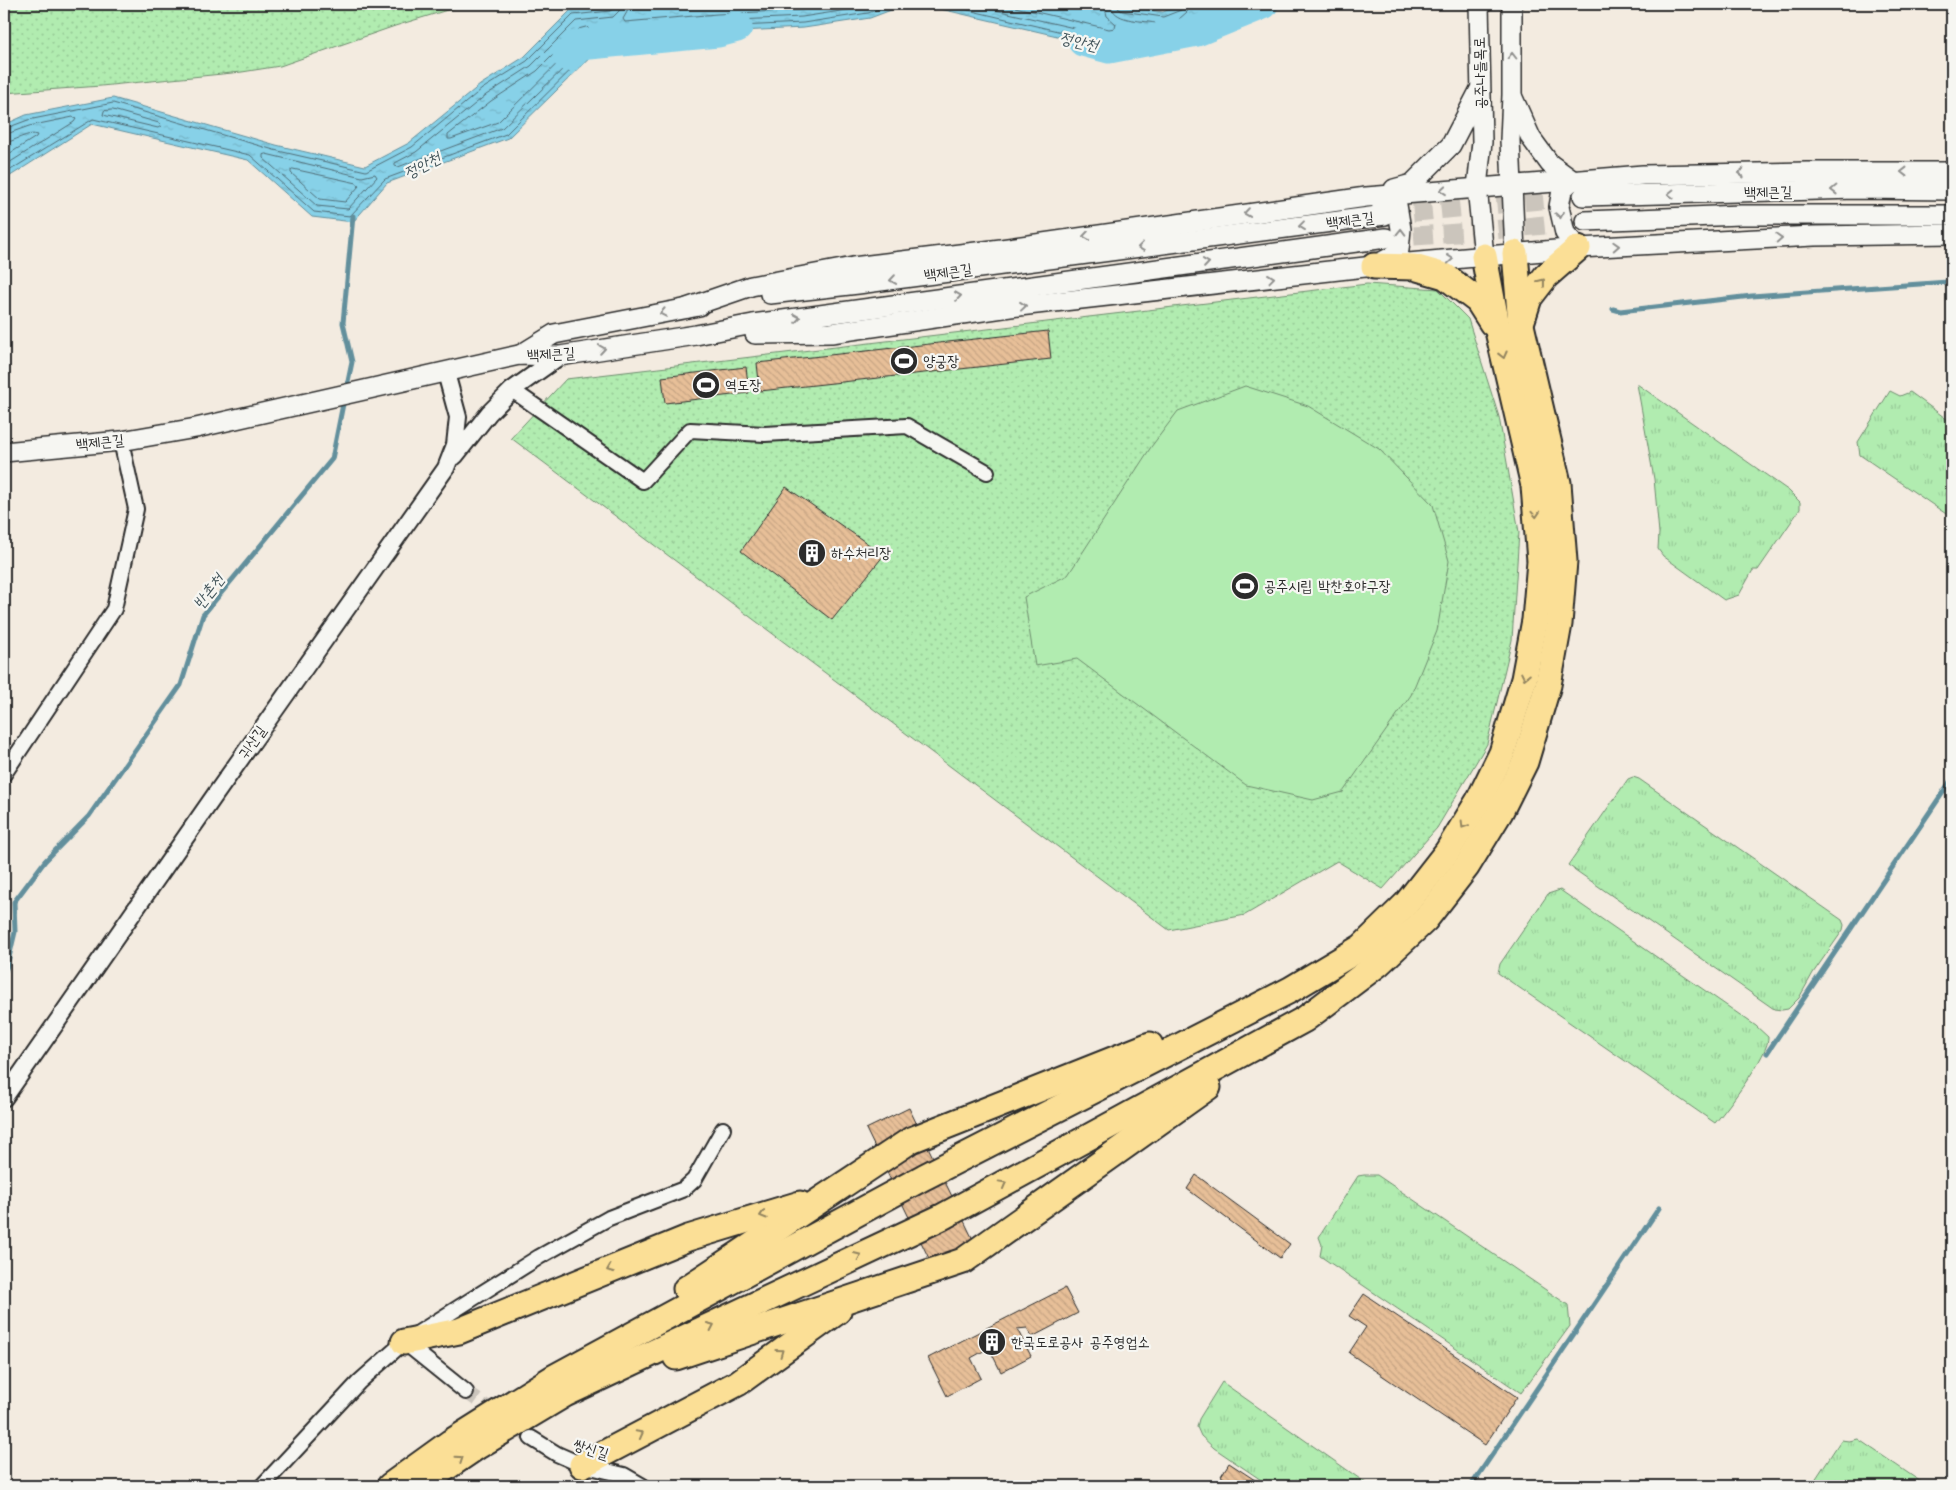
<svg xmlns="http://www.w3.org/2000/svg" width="1956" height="1490" viewBox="0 0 1956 1490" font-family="Kalam,'Poor Story',sans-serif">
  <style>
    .grass { fill: url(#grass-tufts); stroke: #6e8c6e }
    .park { fill: url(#park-dots); stroke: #6e8c6e }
    .pitch { fill: #b1ecb0; stroke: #6e8c6e }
    .water { fill: url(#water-ripples); stroke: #628f9c }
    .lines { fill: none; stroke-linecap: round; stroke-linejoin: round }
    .shore { stroke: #506d77; stroke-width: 1 }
    .stream { stroke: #628f9c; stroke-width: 5 }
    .river { stroke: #87d1e8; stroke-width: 31 }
    .building { fill: url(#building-back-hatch); stroke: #2b2b2b }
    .minor-tunnel { stroke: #cbc5bc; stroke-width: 14; stroke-dasharray: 14 7; stroke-linecap: butt }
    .secondary-tunnel { stroke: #cbc5bc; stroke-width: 19; stroke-dasharray: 19 9; stroke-linecap: butt }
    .minor-casing { stroke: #2b2b2b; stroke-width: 18 }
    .tertiary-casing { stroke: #2b2b2b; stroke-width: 20 }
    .secondary-casing { stroke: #2b2b2b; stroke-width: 22 }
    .motorway-casing { stroke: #2b2b2b; stroke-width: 29 }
    .minor { stroke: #f6f6f2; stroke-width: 14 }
    .tertiary { stroke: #f6f6f2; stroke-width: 16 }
    .secondary { stroke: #f6f6f2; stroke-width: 19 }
    .motorway { stroke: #fbdf96; stroke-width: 25 }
    .oneway { stroke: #90908e }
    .oneway2 { stroke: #938560 }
    .labels { text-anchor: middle; stroke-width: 4.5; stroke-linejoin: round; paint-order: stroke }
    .street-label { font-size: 15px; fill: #2b2b2b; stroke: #f6f6f2 }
    .poi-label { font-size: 15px; fill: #2b2b2b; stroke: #f6f6f2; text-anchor: start }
    .water-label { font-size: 16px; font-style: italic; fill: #42545a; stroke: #f6f6f2 }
  </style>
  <defs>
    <pattern id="grass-tufts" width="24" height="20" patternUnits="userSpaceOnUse" patternTransform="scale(1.25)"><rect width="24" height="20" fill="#b1ecb0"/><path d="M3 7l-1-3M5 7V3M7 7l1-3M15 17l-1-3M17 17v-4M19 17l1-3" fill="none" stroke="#98cb98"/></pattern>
    <pattern id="park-dots" width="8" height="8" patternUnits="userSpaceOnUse" patternTransform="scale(1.25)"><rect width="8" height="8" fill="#b1ecb0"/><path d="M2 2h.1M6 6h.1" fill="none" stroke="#98cb98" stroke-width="1.8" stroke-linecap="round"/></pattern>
    <pattern id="water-ripples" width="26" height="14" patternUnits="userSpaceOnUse" patternTransform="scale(1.25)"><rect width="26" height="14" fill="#87d1e8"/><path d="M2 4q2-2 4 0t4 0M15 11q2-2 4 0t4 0" fill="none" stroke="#75b4c7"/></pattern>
    <pattern id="building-back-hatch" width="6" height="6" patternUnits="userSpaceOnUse" patternTransform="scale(1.25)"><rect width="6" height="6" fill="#e7bf98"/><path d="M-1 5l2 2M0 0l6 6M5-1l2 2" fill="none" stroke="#c6a483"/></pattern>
  </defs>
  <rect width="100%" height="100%" fill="#f3ebe0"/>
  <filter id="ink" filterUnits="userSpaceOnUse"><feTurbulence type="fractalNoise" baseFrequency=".02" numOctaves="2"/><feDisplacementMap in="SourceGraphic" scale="10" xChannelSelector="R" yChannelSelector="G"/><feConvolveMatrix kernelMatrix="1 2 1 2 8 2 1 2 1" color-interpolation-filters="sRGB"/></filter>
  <g filter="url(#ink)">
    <g class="grass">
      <polygon points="1637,384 1789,491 1800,502 1800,509 1758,570 1753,570 1739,595 1724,600 1663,556 1658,549 1659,533 1654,479"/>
      <polygon points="1890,391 1900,396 1910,392 1952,423 1952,518 1860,455 1858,442"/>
      <polygon points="1633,777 1639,779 1842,920 1844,925 1843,930 1813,973 1799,998 1788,1009 1782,1010 1774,1009 1568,865 1628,779"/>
      <path d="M1560,890L1756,1026L1768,1037C1770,1053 1727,1109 1715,1123L1498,973L1500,964L1548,894Z"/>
      <polygon points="1364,1175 1377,1175 1568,1305 1570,1326 1521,1393 1320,1256 1322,1245 1319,1237 1358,1176"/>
      <polygon points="1222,1382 1370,1486 1270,1486 1214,1448 1201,1436 1197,1427 1199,1419"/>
      <polygon points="1858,1439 1927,1486 1811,1486 1841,1440 1849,1441"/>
    </g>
    <g class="park">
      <polygon points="4,4 467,4 395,26 280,66 242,72 101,86 4,93"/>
      <polygon points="1367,284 1438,289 1468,319 1499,417 1519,532 1512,640 1487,744 1437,828 1383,889 1337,861 1245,915 1169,930 511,438 566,379"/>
    </g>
    <polygon class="pitch" points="1245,386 1308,406 1379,449 1433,505 1449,561 1437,631 1411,695 1343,792 1313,800 1246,785 1077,659 1035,666 1024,597 1068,575 1151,447 1178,411"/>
    <g class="water">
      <polygon points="633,4 907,4 870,18 804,28 718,32 605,43 508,138 387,183 353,222 312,217 248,160 92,124 4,180 4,125 26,115 113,98 276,145 365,166 409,143 480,85 524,57 571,10"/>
      <polygon points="919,4 1108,4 1163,12 1183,4 1292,4 1197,31 1109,48"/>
    </g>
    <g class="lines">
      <g class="shore">
        <polyline points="621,4 619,11 613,17 576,21 531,66 486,95 416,152 395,163 395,166 398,167 502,128 601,32 717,21 802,17 866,7 876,4"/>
        <polyline points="628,4 627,12 623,19 625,22 717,14 802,10 841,4"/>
        <polyline points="942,4 1109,43 1196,26 1273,4"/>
        <path d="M969,4L1109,36L1156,26L1155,23C1141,20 1112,22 1111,4"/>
        <polyline points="1002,4 1109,29 1115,28 1116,24 1107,16 1104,4"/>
        <polyline points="1117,4 1118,8 1122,11 1163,17 1181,10 1183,4"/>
        <polyline points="1190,4 1187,12 1179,19 1180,22 1194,20 1251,4"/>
        <polygon points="587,27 589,29 589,32 498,122 451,139 448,139 448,135 491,101 537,71 579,29"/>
        <polygon points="113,110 159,123 161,126 158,128 103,115 104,111"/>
        <polyline points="4,129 28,120 113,103 274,150 366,171 412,147 482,89 527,61 573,15 610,11 614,8 615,4"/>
        <polyline points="4,135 29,126 73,117 76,119 74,122 4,166"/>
        <path d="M4,143C14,142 28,131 37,135L36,137L4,157"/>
        <polygon points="266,154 362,177 375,174 377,177 348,209 317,206 263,158 263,155"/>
        <polygon points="293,169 357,183 359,186 345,202 320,199 291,173 291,170"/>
        <polyline points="4,174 93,119 250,155 314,212 350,216 385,179 506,134 603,38 718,27 803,23 868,13 893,4"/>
      </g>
      <g class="stream">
        <polyline points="1613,309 1620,311 1752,296 1948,282"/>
        <polyline points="346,391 352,362 343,323 353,216"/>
        <polyline points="4,973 7,966 15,932 14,902 45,861 89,816 181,685 203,615 332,459 344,399"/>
        <polyline points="1767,1053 1952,779"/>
        <polyline points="1471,1486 1659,1208"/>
      </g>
      <g class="river">
        <polyline points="1083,41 1109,48 1197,31 1263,4"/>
        <polyline points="568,56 579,45 718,32 737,27"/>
      </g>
    </g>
    <g class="building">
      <polygon points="1048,331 1051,359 760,391 757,363"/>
      <polygon points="746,367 749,393 665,403 662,377"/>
      <polygon points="786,487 884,555 832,620 741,551"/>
      <polygon points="909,1108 983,1260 940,1281 866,1129"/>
      <polygon points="1196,1175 1290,1244 1280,1258 1187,1189"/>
      <polygon points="1065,1288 1078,1313 1032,1337 1027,1328 1017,1329 1031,1356 1001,1372 989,1348 971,1358 981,1378 947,1396 928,1358"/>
      <polygon points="1364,1294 1517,1397 1485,1445 1349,1353 1366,1327 1349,1316"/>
      <polygon points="1229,1463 1264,1486 1236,1486 1221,1476"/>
    </g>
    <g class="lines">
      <polyline class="minor-tunnel" points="466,1392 531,1438"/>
      <g class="secondary-tunnel">
        <polyline points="1385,215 1583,196"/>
        <polyline points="1386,238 1473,232 1585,221"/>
      </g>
      <defs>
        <g id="minor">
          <polyline points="512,390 643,481 690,430 765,434 907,426 987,472"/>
          <polyline points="4,774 114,609 136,509 121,441"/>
          <polyline points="404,1342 466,1392"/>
          <polyline points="531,1438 557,1454 582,1465 624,1475 643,1486"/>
          <polyline points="262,1486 359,1382 404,1342 539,1257 609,1218 684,1189 694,1180 723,1129"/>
        </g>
        <g id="tertiary">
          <polyline points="455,456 489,413 512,390 560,356"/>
          <polyline points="4,1098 215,795 446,468 455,445 458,417 446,373"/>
        </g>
        <g id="secondary">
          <polyline points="1479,4 1482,142 1477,187 1484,256"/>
          <polyline points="1512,4 1512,95 1510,140 1515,253"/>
          <polyline points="1513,98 1531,138 1550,164 1572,180 1562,190 1559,207 1565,233 1578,248"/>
          <polyline points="1394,189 1412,184 1451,145 1479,91"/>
          <polyline points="1583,196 1857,189 1952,190"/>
          <polyline points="1378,199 1391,200 1397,205 1401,229 1399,250 1393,256 1378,264"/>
          <polyline points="1585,221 1741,215 1952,215"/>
          <polyline points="770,294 858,284 1385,215"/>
          <polyline points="687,308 751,286 853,267 1001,249 1366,197 1643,175 1807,172 1952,172"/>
          <polyline points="755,334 831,333 1010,307 1374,266 1578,248 1814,236 1952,234"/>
          <polyline points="520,355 554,334 699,306"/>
          <polyline points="4,452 121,441 196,428 519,355 560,356 696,335 753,324 1386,238"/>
        </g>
        <g id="motorway">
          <polyline points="1374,266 1414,267 1445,276 1478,301 1492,323"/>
          <polyline points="1522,320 1529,298 1546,276 1578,248"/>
          <polyline points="686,1289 911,1140 1150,1045"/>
          <polyline points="404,1342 459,1331 688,1238 800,1204"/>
          <polyline points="676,1357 963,1261 1208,1087"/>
          <polyline points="582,1465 738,1383 838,1311"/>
          <polyline points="390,1486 451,1442 553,1378 924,1177 1290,990 1362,947 1407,903 1447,852 1479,800 1502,753 1524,679 1535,620 1540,561 1534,486 1498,331 1484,256"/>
          <polyline points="419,1486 478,1446 565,1394 942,1217 1305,1019 1378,964 1425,920 1467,866 1500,812 1525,762 1548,685 1559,624 1564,561 1558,483 1521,325 1515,253"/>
        </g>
      </defs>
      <use href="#minor" class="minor-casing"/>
      <use href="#tertiary" class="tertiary-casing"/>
      <use href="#secondary" class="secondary-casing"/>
      <use href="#motorway" class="motorway-casing"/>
      <use href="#minor" class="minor"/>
      <use href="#tertiary" class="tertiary"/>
      <use href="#secondary" class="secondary"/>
      <use href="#motorway" class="motorway"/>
    </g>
    <defs><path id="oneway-chevron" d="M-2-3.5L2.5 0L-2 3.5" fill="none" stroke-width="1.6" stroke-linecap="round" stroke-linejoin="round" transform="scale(1.25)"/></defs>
    <g class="oneway">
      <use href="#oneway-chevron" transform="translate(1512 56) rotate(-90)"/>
      <use href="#oneway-chevron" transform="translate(1904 172) rotate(-180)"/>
      <use href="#oneway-chevron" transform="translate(1741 173) rotate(179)"/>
      <use href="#oneway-chevron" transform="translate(1443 190) rotate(175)"/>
      <use href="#oneway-chevron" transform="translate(1834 190) rotate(179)"/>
      <use href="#oneway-chevron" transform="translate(1671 194) rotate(179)"/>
      <use href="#oneway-chevron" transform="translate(1247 213) rotate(172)"/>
      <use href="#oneway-chevron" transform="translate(1560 215) rotate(81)"/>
      <use href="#oneway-chevron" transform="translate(1302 226) rotate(173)"/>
      <use href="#oneway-chevron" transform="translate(1401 232) rotate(-89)"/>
      <use href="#oneway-chevron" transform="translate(1086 236) rotate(172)"/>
      <use href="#oneway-chevron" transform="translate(1779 238) rotate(-3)"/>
      <use href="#oneway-chevron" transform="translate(1616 246) rotate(-3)"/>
      <use href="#oneway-chevron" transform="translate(1141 247) rotate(173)"/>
      <use href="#oneway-chevron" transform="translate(1450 259) rotate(-5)"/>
      <use href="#oneway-chevron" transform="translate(1206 263) rotate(-8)"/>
      <use href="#oneway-chevron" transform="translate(1271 278) rotate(-7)"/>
      <use href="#oneway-chevron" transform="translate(893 280) rotate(172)"/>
      <use href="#oneway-chevron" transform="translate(958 296) rotate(-8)"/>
      <use href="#oneway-chevron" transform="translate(1023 306) rotate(-6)"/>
      <use href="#oneway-chevron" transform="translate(663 313) rotate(169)"/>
      <use href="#oneway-chevron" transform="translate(797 318) rotate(-8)"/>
      <use href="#oneway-chevron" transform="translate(602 349) rotate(-9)"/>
    </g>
    <g class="oneway2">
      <use href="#oneway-chevron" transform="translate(1542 282) rotate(-52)"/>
      <use href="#oneway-chevron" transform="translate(1503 355) rotate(76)"/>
      <use href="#oneway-chevron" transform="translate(1536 514) rotate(86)"/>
      <use href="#oneway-chevron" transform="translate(1525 676) rotate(102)"/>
      <use href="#oneway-chevron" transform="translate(1464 825) rotate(122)"/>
      <use href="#oneway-chevron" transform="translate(1003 1184) rotate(-29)"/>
      <use href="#oneway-chevron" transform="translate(763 1215) rotate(163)"/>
      <use href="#oneway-chevron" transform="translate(858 1256) rotate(-25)"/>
      <use href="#oneway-chevron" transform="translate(610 1269) rotate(158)"/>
      <use href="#oneway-chevron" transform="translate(711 1326) rotate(-25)"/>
      <use href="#oneway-chevron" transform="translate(780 1352) rotate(-36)"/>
      <use href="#oneway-chevron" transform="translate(640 1434) rotate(-28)"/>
      <use href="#oneway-chevron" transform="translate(460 1459) rotate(-34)"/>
    </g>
  </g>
  <defs>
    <symbol id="stadium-disc" viewBox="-11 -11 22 22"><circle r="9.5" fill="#2b2b2b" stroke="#f6f6f2"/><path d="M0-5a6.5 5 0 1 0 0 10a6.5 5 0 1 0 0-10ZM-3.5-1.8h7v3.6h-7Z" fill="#fff"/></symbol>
    <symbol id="building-disc" viewBox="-11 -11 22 22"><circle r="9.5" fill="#2b2b2b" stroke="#f6f6f2"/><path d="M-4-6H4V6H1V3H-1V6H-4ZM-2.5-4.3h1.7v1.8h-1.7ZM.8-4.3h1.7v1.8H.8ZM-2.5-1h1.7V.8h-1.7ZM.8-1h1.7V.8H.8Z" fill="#fff"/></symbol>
  </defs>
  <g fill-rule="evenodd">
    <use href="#stadium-disc" x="888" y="345" width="32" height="32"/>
    <use href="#stadium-disc" x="690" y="369" width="32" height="32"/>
    <use href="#building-disc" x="796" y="537" width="32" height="32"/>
    <use href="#stadium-disc" x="1229" y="570" width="32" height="32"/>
    <use href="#building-disc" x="976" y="1326" width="32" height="32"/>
  </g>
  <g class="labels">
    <g class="street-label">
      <text transform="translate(1480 73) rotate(-91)" y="5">공주나들목로</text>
      <text transform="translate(1768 192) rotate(-1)" y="5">백제큰길</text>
      <text transform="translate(1350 220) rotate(-7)" y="5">백제큰길</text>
      <text transform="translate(948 272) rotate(-8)" y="5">백제큰길</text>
      <text transform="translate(551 354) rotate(-3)" y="5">백제큰길</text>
      <text transform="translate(100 442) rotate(-6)" y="5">백제큰길</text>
      <text transform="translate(252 742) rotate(-55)" y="5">귀산길</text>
      <text transform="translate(591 1449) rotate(18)" y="5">쌍신길</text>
    </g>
    <g class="poi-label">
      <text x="923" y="366">양궁장</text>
      <text x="725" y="390">역도장</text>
      <text x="831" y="558">하수처리장</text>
      <text x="1264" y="591">공주시립 박찬호야구장</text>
      <text x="1011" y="1347">한국도로공사 공주영업소</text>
    </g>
    <g class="water-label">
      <text transform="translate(1079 41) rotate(13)" y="6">정안천</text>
      <text transform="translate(422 165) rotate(-28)" y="6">정안천</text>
      <text transform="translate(208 591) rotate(-52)" y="6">반촌천</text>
    </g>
  </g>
  <rect width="1956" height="1490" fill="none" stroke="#f6f6f2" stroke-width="20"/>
  <rect x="10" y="10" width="1936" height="1470" fill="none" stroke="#2b2b2b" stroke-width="2" filter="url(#ink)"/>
</svg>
